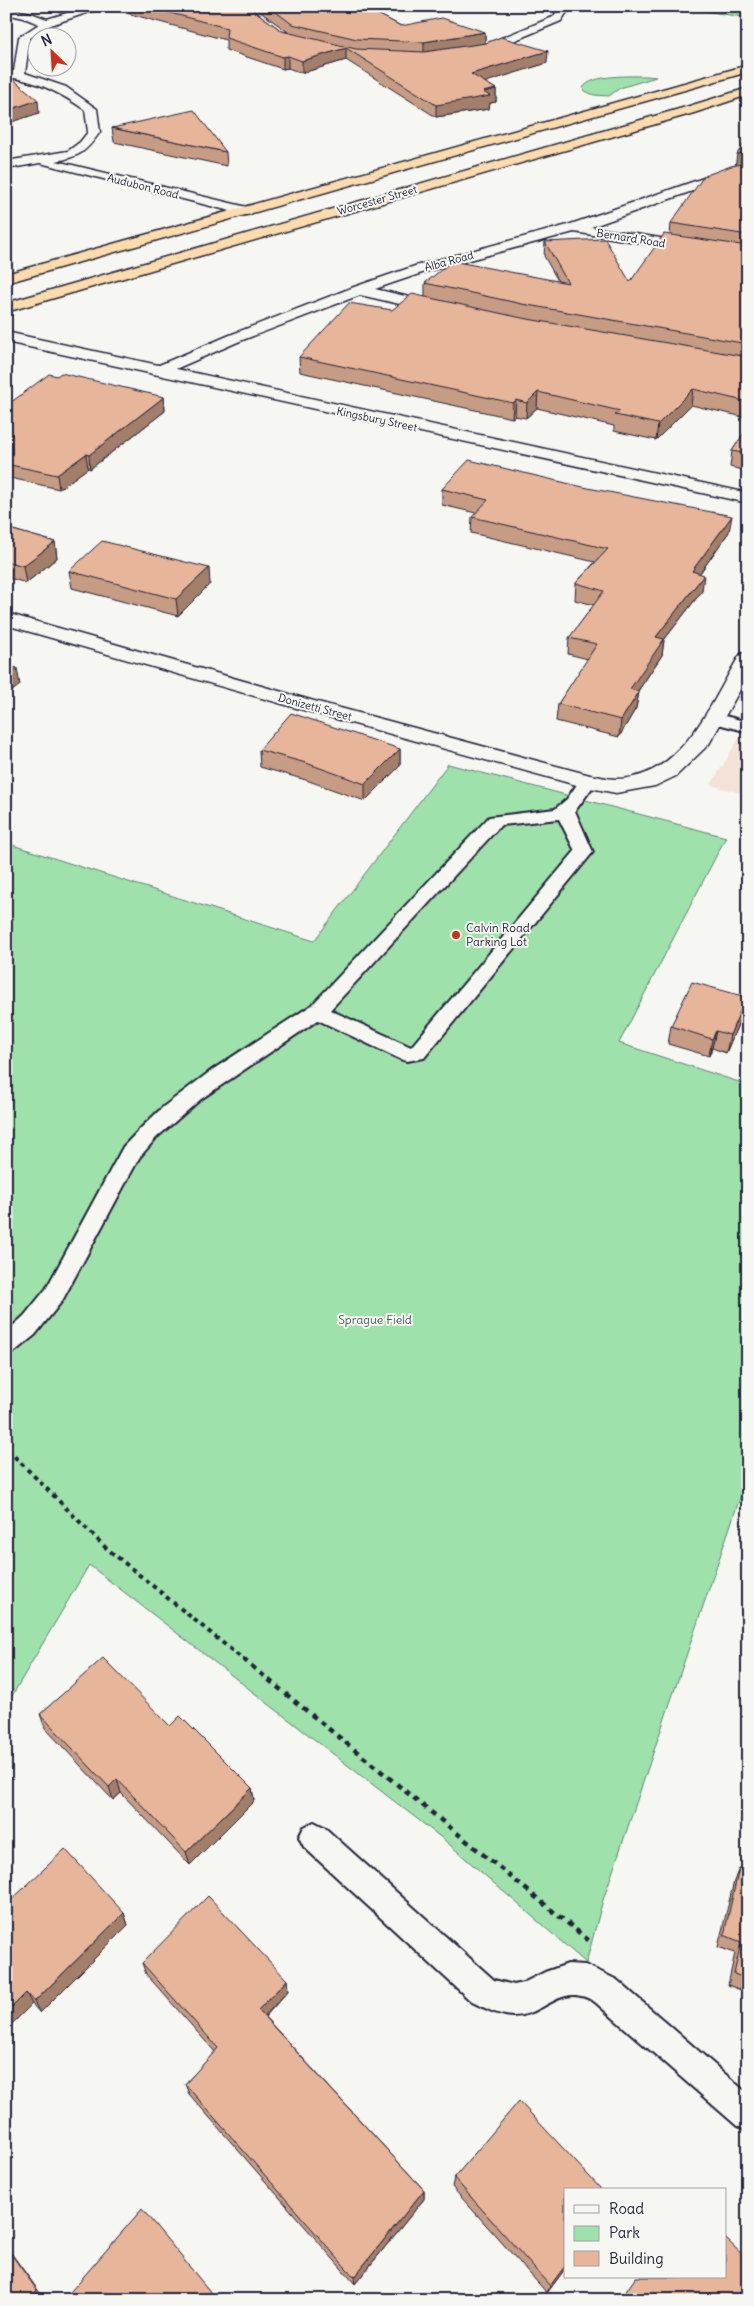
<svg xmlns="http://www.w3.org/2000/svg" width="754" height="2306" viewBox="0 0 754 2306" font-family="Delius,sans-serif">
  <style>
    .built { fill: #f2e2d7 }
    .green { fill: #9ee1ab; stroke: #608273 }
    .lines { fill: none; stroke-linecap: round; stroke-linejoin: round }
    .lane-casing { stroke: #22223b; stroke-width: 4 }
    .street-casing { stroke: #22223b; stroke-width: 3 }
    .secondary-casing { stroke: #22223b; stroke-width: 3 }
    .highway-casing { stroke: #22223b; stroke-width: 3 }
    .path-far1 { stroke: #22223b; stroke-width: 4; stroke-dasharray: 4.5 4.5; stroke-linecap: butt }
    .path { stroke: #22223b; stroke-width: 4.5; stroke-dasharray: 5.5 5.5; stroke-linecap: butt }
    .lane { fill: #f6f6f2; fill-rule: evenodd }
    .street { fill: #f6f6f2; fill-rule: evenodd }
    .secondary { fill: #f6f6f2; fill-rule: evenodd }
    .highway { fill: #fcdcac; fill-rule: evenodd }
    .wall { fill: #c79c84; stroke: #22223b }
    .shaded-wall { fill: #a27f6b; stroke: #22223b }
    .building { fill: #e7b599; stroke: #22223b }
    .poi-dot { fill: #c8321e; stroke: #f6f6f2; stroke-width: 2 }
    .labels { text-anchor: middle; stroke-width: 4; stroke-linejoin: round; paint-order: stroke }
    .far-street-label { font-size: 11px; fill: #22223b; stroke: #f6f6f2 }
    .poi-label { font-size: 12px; fill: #22223b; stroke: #f6f6f2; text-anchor: start }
    .park-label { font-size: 12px; fill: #475b5d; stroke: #f6f6f2 }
  </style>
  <rect width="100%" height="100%" fill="#f6f6f2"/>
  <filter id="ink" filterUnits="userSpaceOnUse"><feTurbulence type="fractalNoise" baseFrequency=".02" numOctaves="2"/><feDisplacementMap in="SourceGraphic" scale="10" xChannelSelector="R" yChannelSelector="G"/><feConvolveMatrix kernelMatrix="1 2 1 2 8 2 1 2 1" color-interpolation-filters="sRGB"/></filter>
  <g filter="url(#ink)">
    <polygon class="built" points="748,723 748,795 711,785"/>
    <g class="green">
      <polygon points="674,6 748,6 748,18"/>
      <path d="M647,76L656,77L620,88L609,96L594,95L584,91L583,88C591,74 632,76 647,76Z"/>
      <polygon points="448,764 726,837 619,1043 748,1085 748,1474 603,1900 586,1963 443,1839 89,1565 6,1706 6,843 314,941"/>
    </g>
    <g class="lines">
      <defs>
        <g id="lane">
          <polygon points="713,713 748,722 748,732 707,721 705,718 707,715"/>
          <path d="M588,776L594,777L597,781L575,811L593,852L424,1058L407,1061L400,1059L318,1020L201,1099L156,1138L139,1158L62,1301L35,1335L14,1352L6,1355V1332L24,1316L46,1289L123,1147L142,1127L163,1107L212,1070L312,1005L489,817L555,809L567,799L582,777ZM559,819L575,851L411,1047L330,1010L501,825Z"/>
          <path d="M314,1822L324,1827L494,1980L514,1985L523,1983L545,1972L568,1964L585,1965L605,1974L617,1980L748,2094V2131L737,2126L595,2002C560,1980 545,2017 512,2016C498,2015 485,2008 472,2002L304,1847L299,1837L304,1827Z"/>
        </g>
        <g id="street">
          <path d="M90,6H107L51,25L30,38L25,73L66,87L97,109L100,132C86,152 79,157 56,161L251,208L253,211L251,214L246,215L40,163L6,169V161L68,151L80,142L88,132L85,110C61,93 36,80 6,77V70L14,71L19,37L39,24L24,18L6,14V8L31,13L47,19Z"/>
          <polygon points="561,6 571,6 561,21 485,53 473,55 467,52 553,17"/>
          <polygon points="748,167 748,175 729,178 591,227 748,252 748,260 574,232 425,272 375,289 444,305 447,308 444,311 439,313 360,295 240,341 164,374 152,374 150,371 152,368 230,335 354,287 415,266 568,225 721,172"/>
          <path d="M6,613L314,701L590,775C598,776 608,779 616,779C681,779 710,705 738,658L741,654L748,652V676L709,744L676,776L655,786L616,793L580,786L300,709L6,625Z"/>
        </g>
        <polygon id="secondary" points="6,332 748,493 748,503 6,342"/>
        <g id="highway">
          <polygon points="748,65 748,72 6,283 6,274"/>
          <polygon points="748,88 748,95 694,113 6,312 6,303 686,107"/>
        </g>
      </defs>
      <use href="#lane" class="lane-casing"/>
      <use href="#street" class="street-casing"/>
      <use href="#secondary" class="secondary-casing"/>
      <use href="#highway" class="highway-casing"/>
      <polyline class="path-far1" points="6,1453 14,1456 105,1547 245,1661"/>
      <polyline class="path" points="243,1659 592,1943"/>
      <use href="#lane" class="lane"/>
      <use href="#street" class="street"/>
      <use href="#secondary" class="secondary"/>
      <use href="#highway" class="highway"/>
    </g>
    <g class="wall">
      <polygon points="107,6 248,6 282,31 288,32 252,6 362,6 401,26 485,32 485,43 547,63 484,82 496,89 496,102 490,103 489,109 436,117 346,60 302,73 288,68 283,69 226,50 226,40 108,8"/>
      <polygon points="112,128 226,152 227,166 114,142"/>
      <polygon points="748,137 748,418 691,405 656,440 614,431 614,426 537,408 526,418 515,416 512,418 300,372 299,357 392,310 425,296 425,283 558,281 544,256 545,242 630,282 670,235 671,223 736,165"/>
      <polygon points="164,397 165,411 90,469 88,468 59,489 6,477 6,406"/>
      <polygon points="748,427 748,471 730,467 732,451"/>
      <polygon points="442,489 729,532 700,573 702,591 664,640 662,655 638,691 639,692 636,708 619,737 556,721 558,704 588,659 568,654 569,638 594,605 575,600 576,583 595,562 471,533 472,517 476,513 442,505"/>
      <polygon points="6,528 55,542 57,558 26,583 6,577"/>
      <polygon points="69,571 210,584 178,616 72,588"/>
      <polygon points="400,749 400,766 365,801 306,780 260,767 259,750"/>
      <polygon points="742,1015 726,1053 712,1048 709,1056 668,1044 671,1026"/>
      <polygon points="40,1714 170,1726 252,1788 254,1801 190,1865 121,1793 113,1800 45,1728"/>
      <polygon points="739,1868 747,1871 748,1868 748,1993 728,1985 735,1953 718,1947 734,1881"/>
      <polygon points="6,1905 124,1913 128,1925 40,2013 32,2004 6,2030"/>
      <polygon points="142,1963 287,1980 288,1991 265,2017 424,2190 424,2199 355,2284 189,2094 185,2084 215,2052 146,1974"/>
      <polygon points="454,2178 565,2190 565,2269 547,2293 452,2187"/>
    </g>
    <g class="shaded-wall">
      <polygon points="485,32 485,44 424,54 424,42"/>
      <polygon points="346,48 346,60 302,73 302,61"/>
      <polygon points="548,51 547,63 470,87 471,74"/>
      <polygon points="288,56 288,68 283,69 283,57"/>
      <polygon points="496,89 496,102 490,103 489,109 436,117 436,105 483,92"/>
      <polygon points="38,100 39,113 6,124 6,111"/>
      <polygon points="748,152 748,166 735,167 737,154"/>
      <polygon points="693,389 691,405 656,440 658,424"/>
      <polygon points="538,392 537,408 526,418 527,403"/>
      <polygon points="164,397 165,411 90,469 89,455"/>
      <polygon points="516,400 515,416 512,418 513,403"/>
      <polygon points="86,454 88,468 59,489 57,475"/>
      <polygon points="732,516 729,532 690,587 692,571"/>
      <polygon points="55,542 57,558 26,583 23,566"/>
      <polygon points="209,568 210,584 178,616 176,599"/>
      <polygon points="704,575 702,591 664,640 662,655 628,706 630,689 656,637"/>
      <polygon points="17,668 20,685 6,696 6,676"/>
      <polygon points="639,692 636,708 619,737 621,720"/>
      <polygon points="400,749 400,766 365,801 365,784"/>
      <polygon points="746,997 742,1015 726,1053 730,1035"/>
      <polygon points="716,1031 712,1048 709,1056 712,1039"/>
      <polygon points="117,1779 121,1793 113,1800 109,1787"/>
      <polygon points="252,1788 254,1801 190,1865 186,1852"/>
      <polygon points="124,1913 128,1925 40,2013 34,2002"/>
      <polygon points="287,1980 288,1991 260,2021 258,2010"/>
      <polygon points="26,1993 32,2004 6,2030 6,2013"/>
      <polygon points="424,2190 424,2199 355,2284 354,2277"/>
      <polygon points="6,2246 43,2297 41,2300 28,2300 6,2247"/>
      <polygon points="565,2266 565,2269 547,2293 550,2286"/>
    </g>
    <g class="building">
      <polygon points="144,6 248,6 282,31 356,49 424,52 486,43 501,37 548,51 471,74 496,89 483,92 490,96 436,105 346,48 302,61 288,56 283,57 226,38 227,28"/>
      <polygon points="268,6 362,6 401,26 442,18 485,32 424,42 357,39 292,24"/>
      <polygon points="6,73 38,100 6,111"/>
      <polygon points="194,110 226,152 112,128"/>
      <polygon points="748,137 748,152 737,154"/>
      <polygon points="748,163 748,235 671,223 704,176 731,166"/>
      <polygon points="664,234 748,246 748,344 522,304 425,283 452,261 568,283 545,242 605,239 630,282"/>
      <polygon points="412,294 522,318 748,357 748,402 693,389 658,424 615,415 620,411 538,392 527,403 516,400 513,403 299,357 349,303 392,310"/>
      <polygon points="61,373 164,397 89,455 86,454 57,475 6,464 6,406 49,374 57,376"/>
      <polygon points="748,427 748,454 732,451"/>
      <polygon points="469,460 583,487 732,516 692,571 704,575 656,637 664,639 630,689 639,692 621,720 558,704 597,644 569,638 604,591 576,583 608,549 472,517 488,500 442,489"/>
      <polygon points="6,528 55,542 23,566 6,561"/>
      <polygon points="102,541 209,568 176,599 69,571"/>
      <polygon points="6,665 17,668 6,676"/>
      <polygon points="291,713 400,749 365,784 306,763 259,750"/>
      <polygon points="692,982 746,997 730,1035 716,1031 712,1039 671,1026"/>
      <polygon points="103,1658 170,1726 180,1716 252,1788 186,1852 117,1779 109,1787 40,1714"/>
      <polygon points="65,1849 124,1913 34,2002 26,1993 6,2013 6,1905"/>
      <polygon points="739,1868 748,1871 748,1979 734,1974 741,1942 724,1935"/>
      <polygon points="208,1896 287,1980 258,2010 424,2190 354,2277 185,2084 218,2048 142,1963"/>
      <polygon points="519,2101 602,2190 565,2190 565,2266 550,2286 454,2178"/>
      <polygon points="142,2209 217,2300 66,2300 65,2298"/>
      <polygon points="725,2238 748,2260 748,2300 620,2300 636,2277 725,2277"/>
      <polygon points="6,2247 37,2290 28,2300 6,2300"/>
    </g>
  </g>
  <circle class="poi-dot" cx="456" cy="935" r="5"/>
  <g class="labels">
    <g class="far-street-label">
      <text transform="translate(143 186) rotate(14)" y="4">Audubon Road</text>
      <text transform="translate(377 200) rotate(-16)" y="4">Worcester Street</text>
      <text transform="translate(631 238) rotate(9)" y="4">Bernard Road</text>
      <text transform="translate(449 261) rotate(-15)" y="4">Alba Road</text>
      <text transform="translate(377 419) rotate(12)" y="4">Kingsbury Street</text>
      <text transform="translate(315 707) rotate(15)" y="4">Donizetti Street</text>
    </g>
    <g class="poi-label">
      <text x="466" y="932">Calvin Road<tspan x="466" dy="14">Parking Lot</tspan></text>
    </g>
    <g class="park-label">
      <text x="375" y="1324">Sprague Field</text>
    </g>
  </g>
  <rect width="754" height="2306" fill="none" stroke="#f6f6f2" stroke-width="25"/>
  <rect x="12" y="12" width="729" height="2281" fill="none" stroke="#22223b" stroke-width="2" filter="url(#ink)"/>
  <rect x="564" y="2188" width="162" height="90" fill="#f6f6f2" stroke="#a1a1a9"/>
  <rect x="574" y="2205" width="25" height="8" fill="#f6f6f2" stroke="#a1a1a9"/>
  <text x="609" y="2214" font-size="15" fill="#22223b">Road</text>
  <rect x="574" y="2226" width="25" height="15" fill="#9ee1ab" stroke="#a1a1a9"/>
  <text x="609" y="2238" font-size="15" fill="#22223b">Park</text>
  <rect x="574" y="2251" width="25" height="15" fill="#e7b599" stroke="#a1a1a9"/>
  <text x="609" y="2264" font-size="15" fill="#22223b">Building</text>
  <g transform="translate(52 52) rotate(335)"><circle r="24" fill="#f6f6f2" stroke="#a1a1a9"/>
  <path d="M0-4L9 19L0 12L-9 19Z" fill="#c8321e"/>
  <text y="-8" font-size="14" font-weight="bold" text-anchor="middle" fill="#22223b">N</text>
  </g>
</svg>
